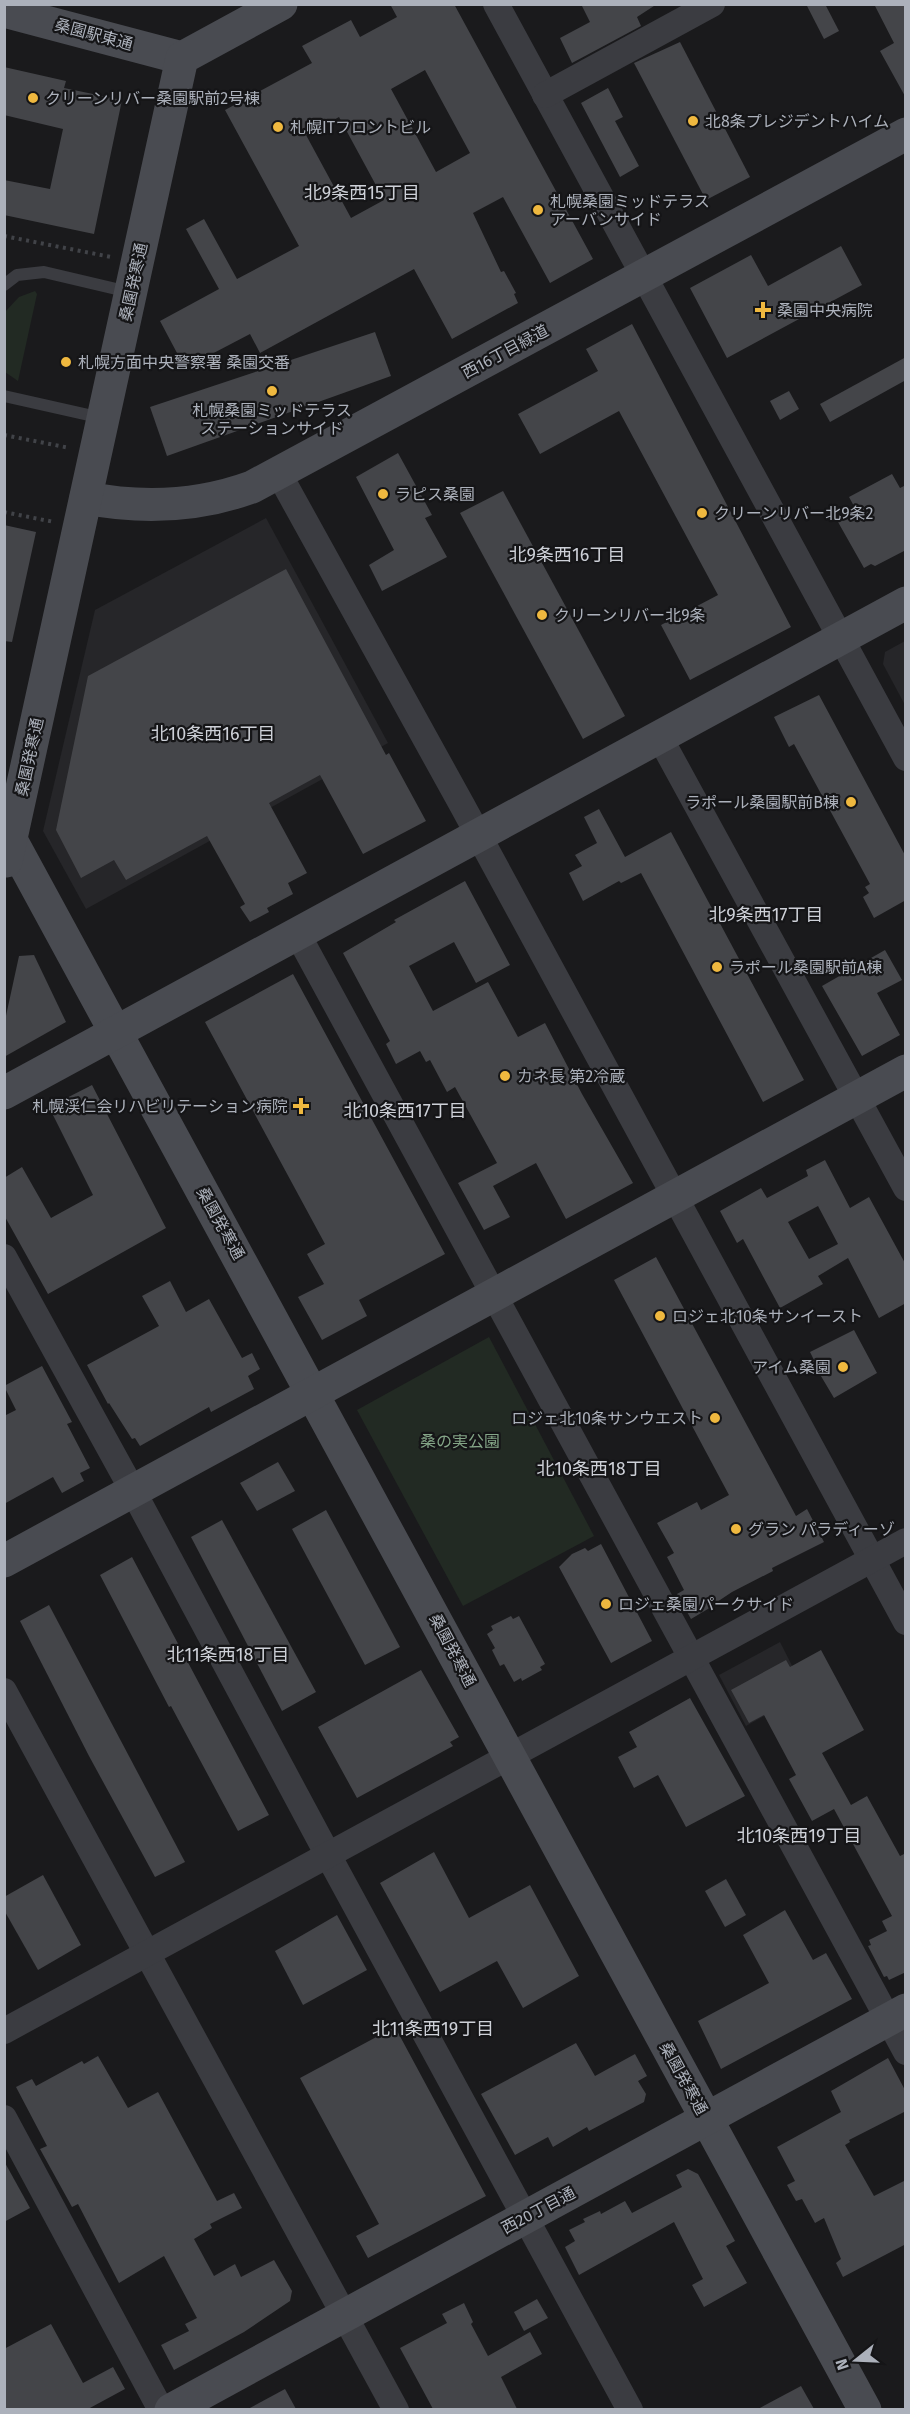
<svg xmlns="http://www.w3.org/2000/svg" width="910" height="2414" viewBox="0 0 910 2414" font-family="'Fira Sans','Noto Sans JP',sans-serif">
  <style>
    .built { fill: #262629 }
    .green { fill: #222a23 }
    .building { fill: #444549; fill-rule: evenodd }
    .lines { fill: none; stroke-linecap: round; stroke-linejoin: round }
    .path { stroke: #414348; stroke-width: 4; stroke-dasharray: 3 4.5; stroke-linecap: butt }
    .lane { stroke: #3b3c41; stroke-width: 12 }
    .street { stroke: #3b3c41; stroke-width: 26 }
    .secondary { stroke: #494b51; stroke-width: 33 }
    .poi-dot { fill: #efb83f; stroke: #151517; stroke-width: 2 }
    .labels { text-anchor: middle; stroke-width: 4.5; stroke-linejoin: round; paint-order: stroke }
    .street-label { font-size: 16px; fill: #acb1bb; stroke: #151517 }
    .poi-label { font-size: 16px; fill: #acb1bb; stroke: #151517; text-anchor: start }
    .park-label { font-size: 16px; fill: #84a587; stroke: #151517 }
    .neighbourhood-label { font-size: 18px; fill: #cdd0d7; stroke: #151517 }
  </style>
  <rect width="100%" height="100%" fill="#1a1a1c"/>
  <g class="built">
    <polygon points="266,518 388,743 86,909 43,831 95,610"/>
    <polygon points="905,641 905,705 883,664 885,652"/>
    <polygon points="780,1642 806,1693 746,1726 719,1675"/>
  </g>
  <g class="green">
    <polygon points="35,291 37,294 18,381 5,372 5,312 19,297"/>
    <polygon points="489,1337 594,1536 463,1606 357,1410"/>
  </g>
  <g class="building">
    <path d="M390,4H454L593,259L550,283L503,197L473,213L501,272L504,271L516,293L514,294L518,303L452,339L414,269L260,353L250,334L185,368L160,321L219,289L186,229L204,219L237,279L299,246L225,110L312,63L302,46L351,20L360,37L397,17ZM425,70L470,153L436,172L391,89ZM339,117L384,200L351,218L306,135Z"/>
    <polygon points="581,4 657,4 637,17 641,26 572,63 560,38 590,22"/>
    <polygon points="806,4 825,4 839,31 824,39"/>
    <polygon points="874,4 906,4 906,98 880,51 894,43"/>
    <polygon points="680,42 750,177 706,200 634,63"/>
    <polygon points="4,67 66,81 64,88 122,100 94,234 4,215 4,180 50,189 63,129 4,115"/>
    <polygon points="608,88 623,117 615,121 639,166 620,177 581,103"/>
    <polygon points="841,246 862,285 727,358 690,288 751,255 768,286"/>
    <polygon points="632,324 791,627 690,680 661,625 718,595 619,411 540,454 518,414 598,371 586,349"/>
    <polygon points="375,332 391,376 167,456 150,407"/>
    <polygon points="906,357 906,380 830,422 820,404"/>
    <polygon points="789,391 799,409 780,420 770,401"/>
    <polygon points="398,453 432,515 425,518 447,557 382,591 369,565 394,550 356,477"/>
    <polygon points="892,474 900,488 906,485 904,551 875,566 871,564 864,568 838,522 850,515 849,512 855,508 849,497"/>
    <polygon points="503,491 625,716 583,739 460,513"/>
    <polygon points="4,525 36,532 12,642 4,641"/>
    <polygon points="286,569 386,755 389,753 426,821 363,854 320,775 269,803 307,873 288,883 293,894 267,908 269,912 250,922 240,907 245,904 207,836 126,880 114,860 81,878 56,830 88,676"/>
    <polygon points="819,695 906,857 906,900 874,918 863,897 869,893 865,887 870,884 794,744 789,747 774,717"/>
    <polygon points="599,809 625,857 671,832 804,1080 763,1102 641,873 621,883 619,881 583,901 569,873 582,866 575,855 597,843 584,817"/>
    <polygon points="465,881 510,965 476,983 454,942 409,966 433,1011 488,982 518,1037 545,1023 582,1094 633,1183 566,1219 536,1163 493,1186 510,1217 484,1230 458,1183 497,1163 455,1087 447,1092 430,1060 426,1062 420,1051 396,1064 386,1044 390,1041 343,953 396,922 394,920"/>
    <polygon points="885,950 902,980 877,993 900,1035 862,1056 822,986"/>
    <polygon points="34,955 66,1022 4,1057 4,1025 19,956"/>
    <polygon points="293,974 445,1254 359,1300 367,1316 322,1340 298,1297 324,1284 307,1254 325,1244 205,1022"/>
    <polygon points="92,1085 166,1228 48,1294 4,1215 4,1178 22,1167 51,1218 93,1195 49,1107"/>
    <path d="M825,1160L850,1208L869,1197L906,1265V1303L879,1318L848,1258L818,1276L823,1284L780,1308L743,1239L737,1243L720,1211L761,1188L767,1198L808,1176L806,1170ZM818,1206L838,1244L809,1259L788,1222Z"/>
    <polygon points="656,1257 796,1516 807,1509 824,1542 772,1568 773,1571 732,1592 717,1602 718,1603 691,1619 677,1594 684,1590 667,1557 674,1553 657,1523 697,1502 701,1510 729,1495 614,1280"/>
    <polygon points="170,1281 186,1312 209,1299 242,1358 252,1353 260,1369 248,1376 254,1389 211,1412 209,1407 140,1446 135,1438 132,1439 109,1403 108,1404 87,1365 159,1326 142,1296"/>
    <polygon points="854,1330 877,1373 834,1398 812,1361 814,1360 810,1352"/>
    <polygon points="42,1366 72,1422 67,1424 90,1468 80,1473 84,1481 62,1493 53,1477 4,1504 4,1416 16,1410 4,1386"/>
    <polygon points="278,1462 295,1491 257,1511 240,1483"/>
    <polygon points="326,1510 400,1647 365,1665 292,1529"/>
    <polygon points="222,1520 316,1692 282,1711 191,1537"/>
    <polygon points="601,1544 652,1641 611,1663 559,1567 572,1554 585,1548 588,1551"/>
    <polygon points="132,1557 269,1815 238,1831 171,1706 169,1707 100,1575"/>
    <polygon points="49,1605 185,1862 155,1877 89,1756 20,1621"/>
    <polygon points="511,1616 513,1619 519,1616 545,1664 540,1667 542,1670 522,1681 521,1678 514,1682 504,1664 500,1666 492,1650 495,1648 487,1634 493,1630 491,1626"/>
    <polygon points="821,1650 864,1730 822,1753 851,1805 867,1796 900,1856 906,1853 906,1972 889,1980 887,1976 884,1977 868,1946 871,1945 869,1940 887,1931 882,1921 892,1916 834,1809 812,1821 789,1779 796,1775 764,1715 749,1723 731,1690 786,1660 790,1667"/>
    <polygon points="421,1670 459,1737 450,1742 453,1746 357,1798 318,1727"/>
    <polygon points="690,1698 745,1796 686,1827 658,1775 634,1788 618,1757 637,1747 629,1732"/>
    <polygon points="434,1852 469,1918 530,1885 579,1976 523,2008 497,1961 440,1992 380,1883"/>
    <polygon points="43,1875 81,1945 38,1970 4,1910 4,1897"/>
    <polygon points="726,1879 746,1915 725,1927 705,1891"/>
    <polygon points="785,1910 813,1960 826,1953 852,1999 721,2069 698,2021 769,1983 743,1935"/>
    <polygon points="337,1915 367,1970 303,2005 275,1951"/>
    <polygon points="395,2027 486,2196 368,2258 356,2236 379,2224 300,2078"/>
    <polygon points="576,2043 595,2076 635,2054 647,2076 638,2081 646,2094 644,2102 589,2131 587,2127 553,2147 548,2137 515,2155 481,2094"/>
    <polygon points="98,2056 128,2108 158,2092 217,2201 234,2193 242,2208 210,2224 212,2228 194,2239 214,2276 235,2264 241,2277 274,2260 292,2291 290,2301 244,2332 174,2370 161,2345 189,2331 185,2324 197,2318 164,2256 119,2283 78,2204 72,2207 40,2149 47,2146 16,2087 32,2079 36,2086 82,2061 84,2064"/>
    <polygon points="888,2058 906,2092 906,2111 849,2140 850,2142 845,2145 874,2196 906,2180 906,2244 843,2277 836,2263 841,2259 824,2218 815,2223 802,2199 796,2201 787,2185 795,2181 777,2147 841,2112 831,2091"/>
    <polygon points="4,2161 30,2208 4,2222"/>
    <polygon points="688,2169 698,2174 735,2241 726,2246 747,2283 704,2307 692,2285 703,2279 674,2222 579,2275 565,2247 575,2241 569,2230 585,2222 583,2219 600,2211 601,2214 625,2201 632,2213 682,2187 676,2175"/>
    <polygon points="537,2299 548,2318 524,2331 514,2312"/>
    <polygon points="464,2303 473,2322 471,2324 488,2356 530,2332 542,2354 501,2377 517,2409 433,2409 400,2348 447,2323 442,2314"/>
    <polygon points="51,2324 83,2383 113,2367 125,2389 88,2409 4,2409 4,2349"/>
    <polygon points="801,2386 814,2409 758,2409"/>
    <polygon points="285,2389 296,2409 248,2409"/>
  </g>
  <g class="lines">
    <g class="path">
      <polyline points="4,236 111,257"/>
      <polyline points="4,435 70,448"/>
      <polyline points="4,512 54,522"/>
    </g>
    <g class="lane">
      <polyline points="4,285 17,275 44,272 129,292"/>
      <polyline points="4,396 102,418"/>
    </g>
    <g class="street">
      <polyline points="496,4 906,758"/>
      <polyline points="545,95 712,4"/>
      <polyline points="279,474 462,805 906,1622"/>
      <polyline points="659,736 906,1188"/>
      <polyline points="297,933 906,2052"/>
      <polyline points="4,1257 133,1491 328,1855 630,2410"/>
      <polyline points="4,1691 396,2410"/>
      <polyline points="4,2031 906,1541"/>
      <polyline points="4,2118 161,2410"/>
    </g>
    <g class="secondary">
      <polyline points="4,11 182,58"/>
      <path d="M86,498C143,509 197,507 252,487L906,134"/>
      <polyline points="11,840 865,2410"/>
      <polyline points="6,861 182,58 281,4"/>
      <polyline points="4,1093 906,603"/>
      <polyline points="4,1561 906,1071"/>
      <polyline points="171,2410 906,2010"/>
    </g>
  </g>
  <g class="poi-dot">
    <circle cx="33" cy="98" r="6"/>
    <circle cx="693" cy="121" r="6"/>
    <circle cx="278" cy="127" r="6"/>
    <circle cx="538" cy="210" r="6"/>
    <path d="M760 301h6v6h6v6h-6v6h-6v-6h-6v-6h6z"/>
    <circle cx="66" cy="362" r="6"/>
    <circle cx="272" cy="391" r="6"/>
    <circle cx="383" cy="494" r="6"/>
    <circle cx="702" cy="513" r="6"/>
    <circle cx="542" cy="615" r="6"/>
    <circle cx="851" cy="802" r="6"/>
    <circle cx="717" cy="967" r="6"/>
    <circle cx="505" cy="1076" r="6"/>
    <path d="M298 1097h6v6h6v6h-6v6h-6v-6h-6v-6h6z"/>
    <circle cx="660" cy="1316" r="6"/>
    <circle cx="843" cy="1367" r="6"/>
    <circle cx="715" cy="1418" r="6"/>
    <circle cx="736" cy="1529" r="6"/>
    <circle cx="606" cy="1604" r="6"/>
  </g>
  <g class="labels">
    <g class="street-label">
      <text transform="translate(94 34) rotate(15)" y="6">桑園駅東通</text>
      <text transform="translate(133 282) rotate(-78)" y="6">桑園発寒通</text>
      <text transform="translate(505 351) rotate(-28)" y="6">西16丁目緑道</text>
      <text transform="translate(29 757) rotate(-78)" y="6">桑園発寒通</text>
      <text transform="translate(221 1223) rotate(61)" y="6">桑園発寒通</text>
      <text transform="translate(453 1650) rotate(62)" y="6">桑園発寒通</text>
      <text transform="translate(684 2078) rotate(61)" y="6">桑園発寒通</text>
      <text transform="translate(538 2210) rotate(-28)" y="6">西20丁目通</text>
    </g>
    <g class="poi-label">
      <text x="45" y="104">クリーンリバー桑園駅前2号棟</text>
      <text x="705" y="127">北8条プレジデントハイム</text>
      <text x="290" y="133">札幌ITフロントビル</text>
      <text x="550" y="207">札幌桑園ミッドテラス<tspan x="550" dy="18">アーバンサイド</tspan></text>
      <text x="777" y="316">桑園中央病院</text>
      <text x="78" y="368">札幌方面中央警察署 桑園交番</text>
      <text x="272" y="416" text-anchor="middle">札幌桑園ミッドテラス<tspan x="272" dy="18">ステーションサイド</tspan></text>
      <text x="395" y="500">ラピス桑園</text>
      <text x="714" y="519">クリーンリバー北9条2</text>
      <text x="554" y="621">クリーンリバー北9条</text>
      <text x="839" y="808" text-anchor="end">ラポール桑園駅前B棟</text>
      <text x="729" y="973">ラポール桑園駅前A棟</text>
      <text x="517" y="1082">カネ長 第2冷蔵</text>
      <text x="288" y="1112" text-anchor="end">札幌渓仁会リハビリテーション病院</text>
      <text x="672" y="1322">ロジェ北10条サンイースト</text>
      <text x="831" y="1373" text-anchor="end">アイム桑園</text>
      <text x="703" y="1424" text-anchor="end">ロジェ北10条サンウエスト</text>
      <text x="748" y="1535">グラン パラディーゾ</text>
      <text x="618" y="1610">ロジェ桑園パークサイド</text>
    </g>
    <g class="park-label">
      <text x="460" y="1447">桑の実公園</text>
    </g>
    <g class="neighbourhood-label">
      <text x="362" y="199">北9条西15丁目</text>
      <text x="567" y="561">北9条西16丁目</text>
      <text x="213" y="740">北10条西16丁目</text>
      <text x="766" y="921">北9条西17丁目</text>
      <text x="405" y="1117">北10条西17丁目</text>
      <text x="599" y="1475">北10条西18丁目</text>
      <text x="228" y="1661">北11条西18丁目</text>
      <text x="799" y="1842">北10条西19丁目</text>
      <text x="433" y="2035">北11条西19丁目</text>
    </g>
  </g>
  <rect width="910" height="2414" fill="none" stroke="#acb1bb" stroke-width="12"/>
  <g transform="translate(856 2360) rotate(252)" stroke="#151517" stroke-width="4.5" paint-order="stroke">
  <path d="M0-4.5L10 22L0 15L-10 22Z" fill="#acb1bb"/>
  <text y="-9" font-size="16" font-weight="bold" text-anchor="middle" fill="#acb1bb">N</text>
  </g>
</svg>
